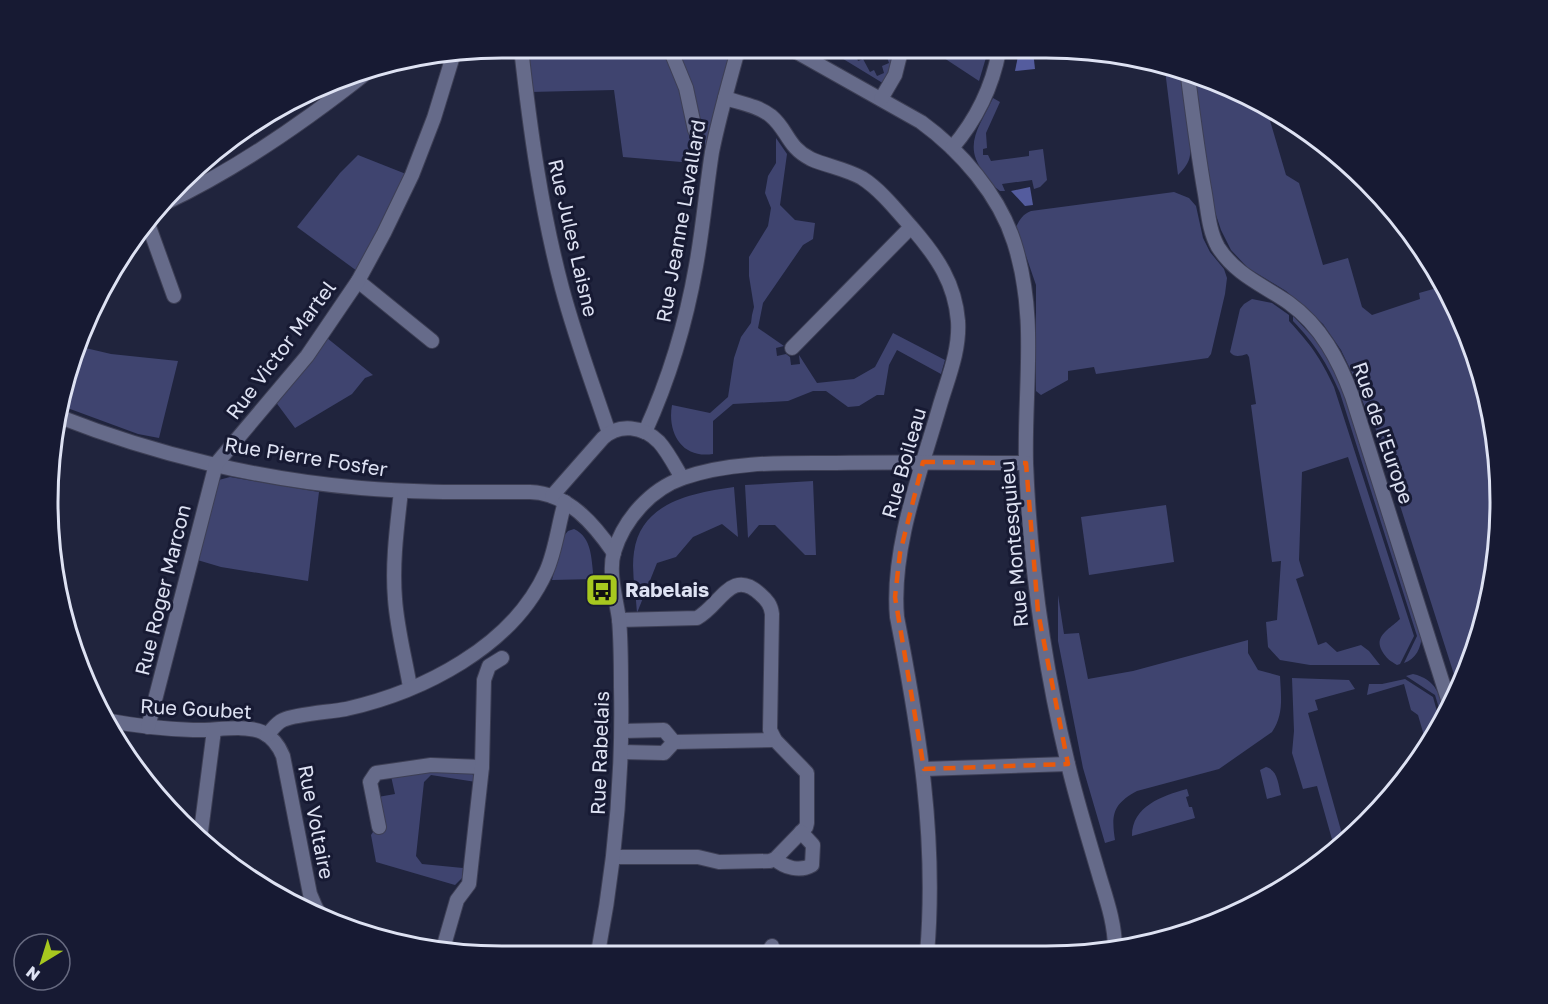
<svg xmlns="http://www.w3.org/2000/svg" width="1548" height="1004" viewBox="0 0 1548 1004" font-family="'Golos Text',sans-serif">
  <style>
    .green { fill: #3f446f }
    .water { fill: #545c9e }
    .lines { fill: none; stroke-linecap: round; stroke-linejoin: round }
    .street-casing { stroke: #3d3f55; stroke-width: 16 }
    .street { stroke: #666b8a; stroke-width: 14 }
    .marked { fill: none; stroke: #e8590c; stroke-width: 4.5; stroke-dasharray: 12 8; stroke-linejoin: round }
    .labels { text-anchor: middle; stroke-width: 6; stroke-linejoin: round; paint-order: stroke }
    .street-label { font-size: 20px; fill: #dee2f3; stroke: #171a33 }
    .poi-label { font-size: 20px; font-weight: bold; fill: #dee2f3; stroke: #171a33; text-anchor: start }
    .rim { fill: none; stroke: #dee2f3; stroke-width: 3 }
  </style>
  <rect width="100%" height="100%" fill="#20243d"/>
  <g class="green">
    <path d="M527,48L665,49C681,85 693,123 693,163L623,157L614,90L530,92Z"/>
    <polygon points="676,49 731,49 706,148 695,103"/>
    <polygon points="851,50 854,50 858,61 863,59 870,72 874,70 877,76 884,73 882,66 889,63 887,57 895,53 893,66 885,82 881,82 840,57 842,54"/>
    <polygon points="953,51 988,51 979,81 944,58"/>
    <path d="M1165,70L1181,75C1184,97 1193,134 1190,155C1189,163 1184,169 1178,175Z"/>
    <polygon points="1195,79 1246,95 1266,107 1286,175 1299,183 1323,265 1348,258 1362,307 1372,315 1420,299 1419,293 1444,286 1453,301 1484,384 1499,472 1496,561 1476,648 1458,687 1374,424 1367,413 1352,373 1341,350 1323,324 1286,291 1248,268 1231,250 1221,230 1213,206"/>
    <path d="M993,98L1000,102L986,133L987,148L983,149V155H988L991,161L1029,156V151L1043,149L1047,180L1040,187L1034,189L1032,180L1002,184L1005,191H1000C994,187 989,180 984,173C962,145 980,126 993,98Z"/>
    <path d="M776,138L787,154L780,205L795,220L815,223L813,239L803,245L763,303L758,328L784,346L776,348L777,356L786,354L790,357L791,365L800,364L799,355L817,383L854,379L875,367L893,333L945,360L941,374L897,350L889,365L884,395H877L859,406L848,407L826,391H813L788,401L733,404L713,421V454C682,459 667,433 672,405L710,413L728,397L734,358L741,337L751,323L752,315L754,307L749,276V257L768,226L771,208L765,193L768,176L776,163Z"/>
    <polygon points="358,155 406,174 357,271 297,227 340,173"/>
    <path d="M1174,192L1189,198L1196,206L1203,238L1210,252L1224,269L1227,278L1225,294L1211,354L1208,358L1096,374L1094,367L1068,371V380L1041,395L1036,391V285L1016,227C1020,219 1023,214 1031,211Z"/>
    <path d="M1252,299L1272,303L1289,315V321C1311,345 1320,357 1334,387L1414,636L1400,664L1397,665C1390,661 1386,658 1382,651C1373,636 1391,628 1400,619L1348,457L1302,472L1299,560L1304,576L1296,579L1318,645L1326,642L1337,652L1361,645L1369,651L1380,665H1310L1280,660L1268,647L1266,622L1277,620L1281,561L1272,562L1251,405L1256,404L1249,357L1247,354C1240,356 1235,358 1230,352L1240,309L1244,304Z"/>
    <path d="M1293,316L1316,340L1337,374L1422,635C1421,648 1416,659 1404,663L1417,636L1340,393C1327,363 1315,344 1293,321Z"/>
    <polygon points="327,338 373,375 365,378 352,394 295,428 275,401"/>
    <polygon points="77,346 111,354 178,361 159,438 138,434 62,406 72,356"/>
    <polygon points="230,477 319,492 308,581 221,567 194,559 215,481"/>
    <polygon points="813,481 816,555 805,555 775,525 759,525 748,538 745,485"/>
    <path d="M734,487L738,537L722,524L693,537L676,557L657,563L637,613C636,593 631,572 634,552C641,502 692,493 734,487Z"/>
    <polygon points="1166,505 1174,562 1089,575 1081,517"/>
    <path d="M574,529C593,538 591,560 594,579L552,580L563,537L568,531Z"/>
    <path d="M1058,595L1064,634L1079,633L1088,679L1133,671L1248,640V653L1258,670L1280,676C1281,697 1284,714 1272,732L1219,769L1137,791C1113,804 1111,814 1115,840L1105,843L1083,768L1058,641Z"/>
    <path d="M1413,674C1436,679 1440,695 1446,715L1443,721L1435,695L1406,676Z"/>
    <polygon points="1292,678 1349,680 1355,689 1315,700 1318,710 1308,713 1344,841 1335,850 1317,786 1303,789 1292,753 1294,731"/>
    <polygon points="1405,679 1433,697 1441,726 1427,746 1418,715 1411,710 1404,684 1367,695 1369,684 1382,684"/>
    <path d="M1266,767C1278,770 1278,784 1281,795L1267,799L1260,770Z"/>
    <polygon points="429,771 470,773 476,776 476,782 431,775 424,782 416,856 422,864 463,868 462,878 455,885 376,862 371,835 373,832 385,830 378,797 395,794 391,776"/>
    <path d="M1187,789L1189,796L1186,797L1189,807H1192L1195,818L1132,836C1132,806 1162,796 1187,789Z"/>
  </g>
  <g class="water">
    <polygon points="1019,51 1033,51 1035,69 1015,71"/>
    <polygon points="1030,187 1033,205 1025,206 1011,191"/>
  </g>
  <g class="lines">
    <defs>
      <g id="street">
        <path d="M521,48C530,129 541,209 562,288C575,337 593,385 609,433"/>
        <polyline points="670,49 686,88 695,130"/>
        <path d="M793,50L921,122C961,151 999,195 1014,242C1038,317 1024,387 1026,463C1030,565 1044,665 1068,764C1077,802 1089,840 1100,878C1107,901 1115,924 1115,949"/>
        <path d="M1188,77C1193,116 1198,155 1205,194C1208,212 1209,231 1218,247C1236,275 1263,285 1289,303C1321,326 1339,360 1352,396L1450,706"/>
        <path d="M725,98C740,103 759,106 771,116C788,130 787,147 811,159C827,166 846,169 862,178C881,190 898,212 913,229C937,257 955,283 958,321C960,350 948,378 940,405C921,471 891,548 897,617C919,730 937,838 927,954"/>
        <polyline points="881,99 895,75 901,51"/>
        <path d="M952,148C976,120 992,88 999,51"/>
        <path d="M165,203C239,168 306,121 370,70"/>
        <polyline points="147,221 174,296"/>
        <polyline points="358,281 432,341"/>
        <polyline points="792,348 911,227"/>
        <path d="M60,417C154,454 261,480 361,488C417,493 473,492 530,492C568,493 594,524 614,553"/>
        <path d="M645,432C669,379 686,323 696,266C703,228 706,190 712,152C719,117 729,83 738,50"/>
        <path d="M401,491C397,527 392,563 395,599C397,628 405,658 410,687"/>
        <path d="M552,496L603,438C619,423 643,426 659,442C668,452 675,466 682,478"/>
        <path d="M110,721C137,726 165,729 193,730C213,731 244,724 262,732C272,737 279,746 283,756L310,894L316,908L323,918"/>
        <polyline points="148,727 216,464 307,356 358,281 384,233 412,175 434,118 453,56"/>
        <path d="M267,735C272,730 276,723 283,720C296,714 330,712 346,709C422,692 512,647 546,572C556,550 558,525 565,502"/>
        <polyline points="674,742 775,740"/>
        <polyline points="622,752 664,753 674,742 664,730 622,731"/>
        <polyline points="924,769 1068,764"/>
        <polyline points="379,827 370,782 376,773 431,765 482,767"/>
        <polyline points="200,839 214,730"/>
        <path d="M614,857H698L719,862L770,861L775,859L806,827L807,823V773L775,740L770,730L772,614C771,605 767,600 760,594C731,567 720,606 697,618L619,620"/>
        <path d="M775,859C785,868 800,872 812,865L813,845L801,832"/>
        <polyline points="442,952 457,900 469,884 482,767 484,680 489,666 502,658"/>
        <path d="M598,953C615,865 623,777 621,687C621,664 621,642 619,619C616,598 608,572 614,552C624,519 651,489 683,478C731,461 785,463 836,463C899,462 963,463 1026,463"/>
        <polyline points="767,954 772,946"/>
      </g>
    </defs>
    <use href="#street" class="street-casing"/>
    <use href="#street" class="street"/>
  </g>
  <path class="marked" d="M923,462L1026,463L1038,612L1068,764L924,769L895,597L900,553Z"/>
  <defs>
    <symbol id="bus-square" viewBox="-11 -11 22 22"><rect x="-9" y="-9" width="18" height="18" rx="4" fill="#a7c81f" stroke="#171a33"/><path d="M-5-6H5V4H4V6H2V4H-2V6H-4V4H-5ZM-3.5-4V0h7V-4ZM-3.5 1.2v1.5H-2V1.2ZM2 1.2v1.5H3.5V1.2Z" fill="#111"/></symbol>
  </defs>
  <g fill-rule="evenodd">
    <use href="#bus-square" x="583" y="571" width="38" height="38"/>
  </g>
  <g class="labels">
    <g class="street-label">
      <text transform="translate(681 221) rotate(-80)" y="7">Rue Jeanne Lavallard</text>
      <text transform="translate(573 238) rotate(77)" y="7">Rue Jules Laisne</text>
      <text transform="translate(281 350) rotate(-53)" y="7">Rue Victor Martel</text>
      <text transform="translate(1383 433) rotate(71)" y="7">Rue de l'Europe</text>
      <text transform="translate(306 457) rotate(9)" y="7">Rue Pierre Fosfer</text>
      <text transform="translate(904 463) rotate(-74)" y="7">Rue Boileau</text>
      <text transform="translate(1014 544) rotate(-95)" y="7">Rue Montesquieu</text>
      <text transform="translate(163 590) rotate(-76)" y="7">Rue Roger Marcon</text>
      <text transform="translate(196 709) rotate(3)" y="7">Rue Goubet</text>
      <text transform="translate(600 753) rotate(-88)" y="7">Rue Rabelais</text>
      <text transform="translate(316 822) rotate(79)" y="7">Rue Voltaire</text>
    </g>
    <g class="poi-label">
      <text x="625" y="597">Rabelais</text>
    </g>
  </g>
  <path d="M0 0H1548V1004H0ZM502 58H1046A444 444 0 0 1 1490 502V502A444 444 0 0 1 1046 946H502A444 444 0 0 1 58 502V502A444 444 0 0 1 502 58Z" fill="#171a33" fill-rule="evenodd"/>
  <path class="rim" d="M502 58H1046A444 444 0 0 1 1490 502V502A444 444 0 0 1 1046 946H502A444 444 0 0 1 58 502V502A444 444 0 0 1 502 58Z"/>
  <g transform="translate(42 962) rotate(218)"><circle r="28" fill="#171a33" stroke="#676a80" stroke-width="1.5"/>
  <path d="M0-4.5L10 22L0 15L-10 22Z" fill="#a7c81f"/>
  <text y="-9" font-size="16" font-weight="bold" text-anchor="middle" fill="#dee2f3">N</text>
  </g>
</svg>
